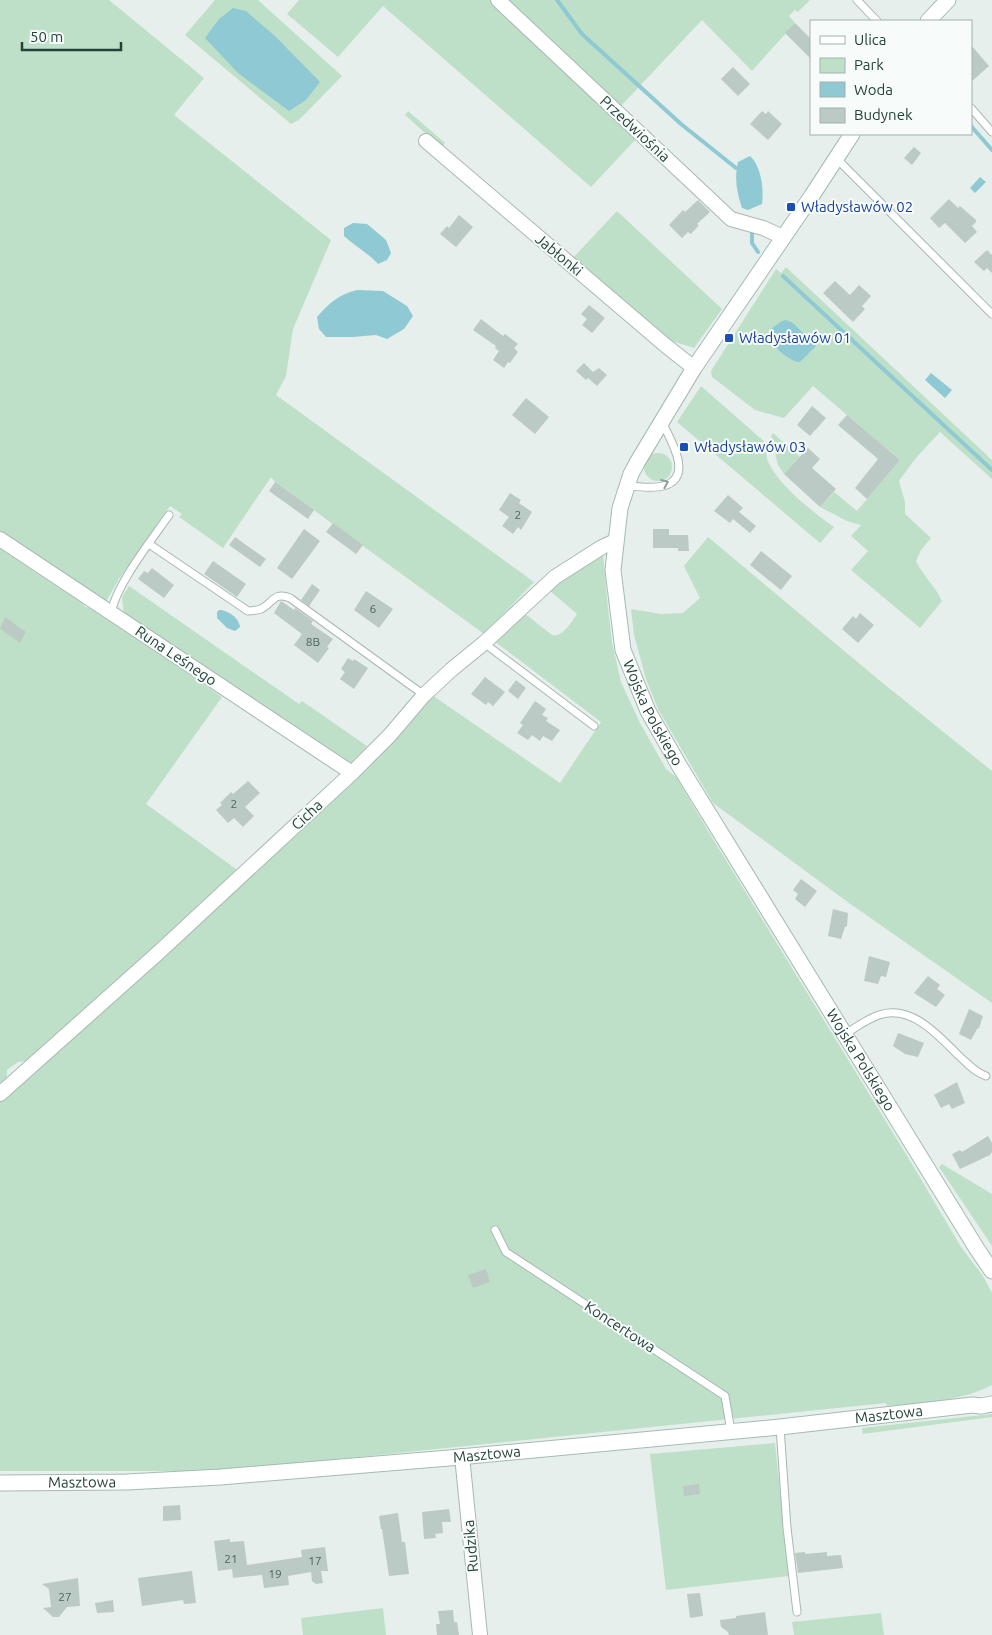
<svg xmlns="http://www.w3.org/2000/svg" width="992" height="1635" viewBox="0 0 992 1635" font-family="Ubuntu,sans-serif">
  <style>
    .green { fill: #bfe0c8 }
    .water { fill: #8ec9d4 }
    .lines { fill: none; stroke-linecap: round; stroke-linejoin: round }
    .stream { stroke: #8ec9d4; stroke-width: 4 }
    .building { fill: #bbcac4 }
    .lane-casing { stroke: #a8b8b2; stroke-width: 9 }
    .street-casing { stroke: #a8b8b2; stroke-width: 16 }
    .secondary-casing { stroke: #a4bbb3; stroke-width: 17 }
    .lane { stroke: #fff; stroke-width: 7 }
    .street { stroke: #fff; stroke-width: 14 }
    .secondary { stroke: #fff; stroke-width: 15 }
    .oneway { stroke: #92a09c }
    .transit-dot { fill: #1a4fb4; stroke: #f7fbf9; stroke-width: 2 }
    .labels { text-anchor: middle; stroke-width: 4; stroke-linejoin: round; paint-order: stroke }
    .number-label { font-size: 12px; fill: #4a645c }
    .street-label { font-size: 15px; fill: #24423a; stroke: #f7fbf9 }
    .transit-label { font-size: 15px; fill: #164399; stroke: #f7fbf9; text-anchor: start }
  </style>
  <rect width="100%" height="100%" fill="#e6efeb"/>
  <g class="green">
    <polygon points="0,0 109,0 204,78 174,115 331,240 293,329 286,376 276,395 534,582 484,634 275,482 271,477 223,548 179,517 182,514 170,506 119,579 105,603 0,534"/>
    <polygon points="215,0 258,0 342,76 299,120 291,124 185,35"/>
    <polygon points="299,0 491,0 637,138 591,187 383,6 338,57 287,14"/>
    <polygon points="505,0 810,0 798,12 795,10 789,16 795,23 752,71 702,20 619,108"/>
    <polygon points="408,111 445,143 442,148 405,115"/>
    <polygon points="617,211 722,309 694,348 672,341 670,342 572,259"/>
    <path d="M786,267L992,460V479L940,432L915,459L899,481L905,502V514L931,538L921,550L916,561C923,576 936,587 942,601L920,628L851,570L868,551L851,536L861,525L847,521L820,507L834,492L857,511L900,460L813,386L784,418L755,410L712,377L711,371L776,269L781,273Z"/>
    <path d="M701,386L766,443C766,448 766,453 767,458C774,482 814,513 834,527L820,543L677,422Z"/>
    <polygon points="773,433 800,457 784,474 778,465 771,436"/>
    <circle cx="658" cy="467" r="14"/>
    <polygon points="708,537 879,680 992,771 992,1003 849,903 713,803 658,709 646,679 634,635 631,609 661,614 683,613 700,598 684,566"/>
    <polygon points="0,547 81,600 85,607 93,608 222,697 146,804 236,869 239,873 156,948 27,1061 18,1062 7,1070 7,1079 0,1085"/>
    <path d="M603,553L607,599L612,642L621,682L640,723L666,769L676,777L716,844L912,1164L961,1247L983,1276L992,1293V1385C960,1402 922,1402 887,1406L886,1403L281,1465L198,1471H0V1099L355,779L432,695L560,783L601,722L494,641L524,613L552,635C563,638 571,622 577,614L549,590Z"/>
    <polygon points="129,586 299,704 302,701 367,746 348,766 124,616 122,597"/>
    <polygon points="942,1164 992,1194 992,1246 939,1167"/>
    <polygon points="992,1414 992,1417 863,1434 862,1428"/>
    <polygon points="775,1443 789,1576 666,1590 650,1454"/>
    <polygon points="383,1608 386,1635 303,1635 301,1618"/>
    <polygon points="881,1613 884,1635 794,1635 792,1622"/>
  </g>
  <g class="water">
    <polygon points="233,8 246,11 276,37 320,82 306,100 289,111 238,73 205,38 219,19"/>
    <path d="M750,156C761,166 764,189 762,204L748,210L742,208C737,193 734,178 738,162Z"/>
    <polygon points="980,177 986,182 975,193 970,188"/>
    <path d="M353,223L367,224L386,240L391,253L387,260L378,264C368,253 355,246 344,236V228Z"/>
    <path d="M357,290L383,291L407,306L413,316L404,329L387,339L376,335L353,337H326L319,329L317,317C329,303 340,294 357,290Z"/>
    <path d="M786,320L793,323L816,346L800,362C791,363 769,344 769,335C769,331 772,328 775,326C779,323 781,321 786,320Z"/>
    <polygon points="931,373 952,390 945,398 925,380"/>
    <path d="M219,610C228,610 239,618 240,627L235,631L227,628L217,618V612Z"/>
  </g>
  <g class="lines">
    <g class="stream">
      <polyline points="557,0 582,34 681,124 736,168"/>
      <polyline points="971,126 992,150"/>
      <polyline points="752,232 752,243 758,252"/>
      <polyline points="783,276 992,470"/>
    </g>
  </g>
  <g class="building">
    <polygon points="795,23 811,39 811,59 785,33"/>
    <polygon points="971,45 989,66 971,82"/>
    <polygon points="733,67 750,84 738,96 721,79"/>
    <polygon points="762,111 766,114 768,111 782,124 768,140 750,124"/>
    <polygon points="914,147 921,153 912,165 904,158"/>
    <polygon points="949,199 958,208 960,206 976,220 976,222 972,226 977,232 965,243 945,223 939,228 930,218"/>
    <polygon points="698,200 710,212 697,224 699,225 691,234 688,232 682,238 669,225 683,210 685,212"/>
    <polygon points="459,215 473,227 456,247 440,234 447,226 449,228"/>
    <polygon points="987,250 992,255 992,273 987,268 984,271 974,262"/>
    <polygon points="835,281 850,295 859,285 871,296 862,306 865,309 853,322 823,293"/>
    <polygon points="589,305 605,318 592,333 582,325 587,319 581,314"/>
    <polygon points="481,319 503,336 505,334 518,344 514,348 518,352 510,363 508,362 504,368 493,360 499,351 495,348 496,346 473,330"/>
    <polygon points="584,363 593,372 599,368 607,375 597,386 588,378 586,380 576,371"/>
    <polygon points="526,398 549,417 535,434 512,415"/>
    <polygon points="812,406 826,418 810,436 797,425"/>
    <polygon points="847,415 900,460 867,499 855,488 878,459 838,425"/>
    <polygon points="808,448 820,459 812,468 836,489 820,507 784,474"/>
    <polygon points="275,482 314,510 308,519 269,491"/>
    <polygon points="510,493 521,500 519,503 532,512 521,530 518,527 513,534 502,526 509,517 499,510"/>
    <polygon points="728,495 743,508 739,512 756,526 750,533 733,519 730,523 714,511"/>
    <polygon points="333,523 363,545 356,554 326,532"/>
    <polygon points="304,529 320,541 292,579 277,568"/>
    <polygon points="653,529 669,529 669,535 688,535 689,551 678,551 678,548 653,548"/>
    <polygon points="235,537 266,559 260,567 229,545"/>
    <polygon points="761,551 792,576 781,590 750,565"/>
    <polygon points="213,561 246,584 237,597 204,574"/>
    <polygon points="152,568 174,585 164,598 138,579 144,571 148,573"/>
    <polygon points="312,584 320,590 309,606 301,600"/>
    <polygon points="366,591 393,609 379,628 354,610"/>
    <polygon points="281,601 294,610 295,608 313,621 311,624 333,639 327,647 329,648 318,663 294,645 302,634 274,613"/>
    <polygon points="860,613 874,625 858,643 842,629 853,616 856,619"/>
    <polygon points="5,617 26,632 20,643 0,629"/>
    <polygon points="348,658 353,661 354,659 368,668 354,689 340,679 345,672 341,669"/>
    <polygon points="485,677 505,692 493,706 488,702 486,705 471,694"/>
    <polygon points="516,680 526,688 518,699 508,691"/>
    <polygon points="535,701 546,709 542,715 548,718 546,721 560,730 552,741 543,736 540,741 532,735 528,740 517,733 523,725 520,723 522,720"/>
    <polygon points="248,781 260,793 245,807 254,816 243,827 234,818 228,823 216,810 222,805 220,803 231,792 233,794"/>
    <polygon points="801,879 817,891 805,907 795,899 798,894 793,890"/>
    <polygon points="833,909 848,913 847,926 845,927 841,939 828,936"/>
    <polygon points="869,956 890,962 886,977 881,976 878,984 864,981"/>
    <polygon points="928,976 940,985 937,989 945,995 936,1007 914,993"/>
    <polygon points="969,1009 983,1016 979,1028 977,1029 971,1040 959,1034"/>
    <polygon points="898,1033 924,1043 918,1057 905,1054 893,1046"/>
    <polygon points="957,1082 965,1103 952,1109 949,1104 941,1108 934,1095"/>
    <polygon points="988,1136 992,1143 992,1152 990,1155 960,1169 952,1154 960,1150 962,1152"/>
    <polygon points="486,1269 490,1282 473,1288 468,1275"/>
    <polygon points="699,1484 700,1494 684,1496 683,1486"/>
    <polygon points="180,1505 181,1520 163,1521 163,1506"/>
    <polygon points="449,1509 451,1522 442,1522 443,1533 435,1534 436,1538 424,1539 422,1512"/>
    <polygon points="398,1513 402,1542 405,1542 409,1574 389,1576 382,1529 381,1529 379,1516"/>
    <polygon points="230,1539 230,1542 244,1541 247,1565 302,1557 301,1550 325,1547 328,1571 321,1571 323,1583 316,1584 312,1581 311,1572 288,1576 289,1585 264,1588 262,1575 233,1578 232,1569 218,1571 214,1541"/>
    <polygon points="805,1552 805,1554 827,1552 827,1556 841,1555 843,1568 798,1573 795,1553"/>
    <polygon points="192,1571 196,1603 184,1604 183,1600 142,1606 138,1578"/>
    <polygon points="78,1578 80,1606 67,1607 59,1617 53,1617 43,1608 51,1607 49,1589 42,1584"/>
    <polygon points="700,1593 703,1616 690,1618 687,1594"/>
    <polygon points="113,1600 114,1612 97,1613 95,1603"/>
    <polygon points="453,1610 454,1622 457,1622 459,1635 437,1635 436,1624 440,1624 438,1611"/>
    <polygon points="765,1612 768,1635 729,1635 728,1632 721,1627 720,1620 736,1618 736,1616"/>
  </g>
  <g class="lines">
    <defs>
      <g id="lane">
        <polyline points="857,0 877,21"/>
        <polyline points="971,108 992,132"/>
        <polyline points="836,158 992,314"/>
        <path d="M627,486C638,486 652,489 663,486C695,478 670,439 662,422"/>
        <path d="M149,544L248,611C252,611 257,610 261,609C273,603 274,591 290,598L424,695"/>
        <path d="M111,613C117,583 151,541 169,515"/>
        <polyline points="484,643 594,726"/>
        <path d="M845,1034C855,1028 867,1019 879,1015C911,1004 938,1035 958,1055C967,1063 974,1072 986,1076"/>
        <polyline points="495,1230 506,1252 725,1396 731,1431"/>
        <polyline points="780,1427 787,1528 797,1612"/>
      </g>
      <g id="street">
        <polyline points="498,0 731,219 763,228 783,237"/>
        <polyline points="426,141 665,345 694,368"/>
        <polyline points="0,539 352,773"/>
        <polyline points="0,1094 158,953 352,773 390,735 424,695 451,670 484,643 555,577 602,547 615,541"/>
        <polyline points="462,1456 480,1635"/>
      </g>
      <g id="secondary">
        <polyline points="928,21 948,0"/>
        <path id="s1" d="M852,134L811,197L694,368L638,461L631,474L620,508L613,570L623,650L648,711L680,767L977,1249L992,1271"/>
        <path id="s2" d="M0,1483L127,1482L221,1477L449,1458L780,1427L972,1405L981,1406L992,1404"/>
      </g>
    </defs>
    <use href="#lane" class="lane-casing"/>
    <use href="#street" class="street-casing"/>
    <use href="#secondary" class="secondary-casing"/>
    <use href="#lane" class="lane"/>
    <use href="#street" class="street"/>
    <use href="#secondary" class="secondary"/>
  </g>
  <defs><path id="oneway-chevron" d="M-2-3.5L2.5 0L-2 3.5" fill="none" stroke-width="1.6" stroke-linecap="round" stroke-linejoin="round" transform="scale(1.25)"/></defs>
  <use class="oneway" href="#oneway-chevron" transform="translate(665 483) rotate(-23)"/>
  <g class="transit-dot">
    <rect x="786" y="202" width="10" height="10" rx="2.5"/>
    <rect x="724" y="333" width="10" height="10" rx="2.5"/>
    <rect x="679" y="442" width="10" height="10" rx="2.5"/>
  </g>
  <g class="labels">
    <g class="number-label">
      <text x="518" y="519">2</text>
      <text x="373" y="613">6</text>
      <text x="313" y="646">8B</text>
      <text x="234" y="808">2</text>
      <text x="231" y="1563">21</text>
      <text x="315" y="1565">17</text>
      <text x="275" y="1578">19</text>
      <text x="65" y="1601">27</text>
    </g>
    <g class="street-label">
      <text transform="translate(635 129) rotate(43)" y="5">Przedwiośnia</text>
      <text transform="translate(559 255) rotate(40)" y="5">Jabłonki</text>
      <text transform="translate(176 656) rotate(34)" y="5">Runa Leśnego</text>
      <text dy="5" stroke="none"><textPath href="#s1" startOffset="654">Wojska Polskiego</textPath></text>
      <text transform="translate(307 815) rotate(-43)" y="5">Cicha</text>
      <text dy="5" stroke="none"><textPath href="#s1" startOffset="1059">Wojska Polskiego</textPath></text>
      <text transform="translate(620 1327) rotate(33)" y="5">Koncertowa</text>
      <text dy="5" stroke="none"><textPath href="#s2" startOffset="892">Masztowa</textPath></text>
      <text dy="5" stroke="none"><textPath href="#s2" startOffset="488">Masztowa</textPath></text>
      <text dy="5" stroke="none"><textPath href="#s2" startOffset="82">Masztowa</textPath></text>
      <text transform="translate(471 1546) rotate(-95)" y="5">Rudzika</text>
    </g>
    <g class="transit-label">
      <text x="801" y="212">Władysławów 02</text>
      <text x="739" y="343">Władysławów 01</text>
      <text x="694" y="452">Władysławów 03</text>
    </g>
  </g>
  <rect x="810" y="20" width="162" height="115" fill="#f7fbf9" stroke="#a3b1ad"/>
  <rect x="820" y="36" width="25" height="8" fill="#ffffff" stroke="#a3b1ad"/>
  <text x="854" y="45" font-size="15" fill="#24423a">Ulica</text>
  <rect x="820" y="58" width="25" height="15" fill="#bfe0c8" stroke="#a3b1ad"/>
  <text x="854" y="70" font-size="15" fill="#24423a">Park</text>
  <rect x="820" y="82" width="25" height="15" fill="#8ec9d4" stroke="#a3b1ad"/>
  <text x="854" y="95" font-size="15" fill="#24423a">Woda</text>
  <rect x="820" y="108" width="25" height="15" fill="#bbcac4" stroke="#a3b1ad"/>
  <text x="854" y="120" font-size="15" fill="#24423a">Budynek</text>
  <path d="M22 42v8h99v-8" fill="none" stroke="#24423a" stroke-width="2.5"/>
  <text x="30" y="42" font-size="15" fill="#24423a" stroke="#f7fbf9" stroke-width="4" paint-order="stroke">50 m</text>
</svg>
